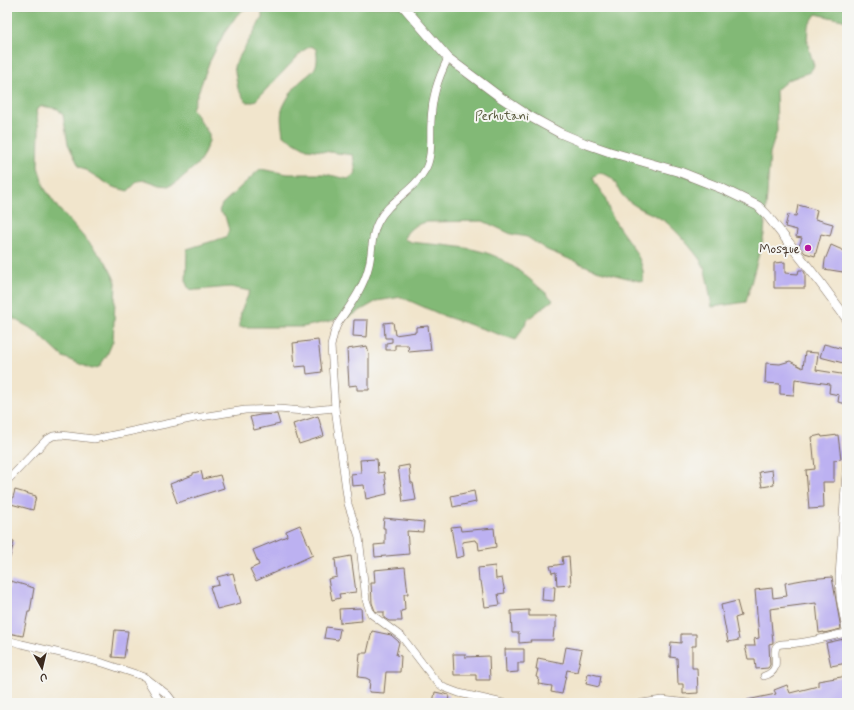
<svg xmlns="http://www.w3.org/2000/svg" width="854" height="710" viewBox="0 0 854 710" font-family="Mynerve,sans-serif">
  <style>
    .forest { fill: #82b976; stroke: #5e724a }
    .building { fill: #bcb1f1 }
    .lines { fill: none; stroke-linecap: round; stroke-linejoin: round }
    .minor-casing { stroke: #7b6b5b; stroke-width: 8 }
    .tertiary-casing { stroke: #7b6b5b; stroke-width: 10 }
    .minor { stroke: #fff; stroke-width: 7 }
    .tertiary { stroke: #fff; stroke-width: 9 }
    .poi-dot { fill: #b5179e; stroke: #f6f6f2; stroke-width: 1.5 }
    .labels { text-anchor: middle; stroke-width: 4; stroke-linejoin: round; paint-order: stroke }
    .park-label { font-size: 13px; fill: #555639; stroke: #f6f6f2 }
    .poi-label { font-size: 13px; fill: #3b2a1e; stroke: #f6f6f2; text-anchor: end }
  </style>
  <rect width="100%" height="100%" fill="#f6f6f2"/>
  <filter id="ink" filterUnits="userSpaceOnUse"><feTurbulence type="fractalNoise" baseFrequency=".025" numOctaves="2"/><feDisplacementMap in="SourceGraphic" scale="8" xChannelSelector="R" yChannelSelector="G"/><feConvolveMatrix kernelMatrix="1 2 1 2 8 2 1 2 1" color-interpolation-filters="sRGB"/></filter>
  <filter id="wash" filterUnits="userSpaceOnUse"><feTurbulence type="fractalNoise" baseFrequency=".012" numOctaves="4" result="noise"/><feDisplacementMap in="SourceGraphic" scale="16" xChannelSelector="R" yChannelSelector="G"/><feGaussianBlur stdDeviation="0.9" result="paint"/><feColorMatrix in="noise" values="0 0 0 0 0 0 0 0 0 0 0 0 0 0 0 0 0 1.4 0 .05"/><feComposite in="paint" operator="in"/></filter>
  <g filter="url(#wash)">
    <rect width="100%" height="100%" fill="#f1e5cc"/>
    <g class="forest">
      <polygon points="7,7 251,7 243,10 237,15 223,35 209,63 192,109 209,134 209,141 200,162 176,183 169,186 160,185 146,180 138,181 128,191 113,187 79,166 68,144 63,115 58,109 42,106 36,110 39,131 38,167 45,189 58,208 106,262 116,282 113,341 107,355 99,367 92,369 63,357 34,330 7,315"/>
      <path d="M259,7H847V21L816,14L808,26L807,42L814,66L810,72L788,80L776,90L777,131L770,153L764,235L746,302L712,307C710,296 707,275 703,265C699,256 672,225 663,220C650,212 639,210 626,199C615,190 619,176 599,173L593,177C595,185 600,189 604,196C607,202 608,210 612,216C622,237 647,257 643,282L596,270L547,250L527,237L511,234L483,221L427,222C416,224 407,229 404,239L411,242C441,246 480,245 506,262C521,271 534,283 547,294L553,300L528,319L516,340L444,316L401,297L377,301L349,317L303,327H239L241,311L250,291L230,287L197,290L189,289L186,283L187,249L226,237L229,230L225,216L219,211L222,204L260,169L288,174H325L348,179L356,173L353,155L307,149L283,136C282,126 279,114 284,105C287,99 291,92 296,86C308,72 321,73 316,49L311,46L304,50L254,102H246L238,89L234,66L262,18V10Z"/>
    </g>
    <g id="blocks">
      <g class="building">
        <polygon points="798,205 817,210 815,219 833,224 830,236 821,234 815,256 805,253 799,246 802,238 796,237 797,230 785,227 788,215 796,216"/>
        <polygon points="831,245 847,252 847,258 843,272 824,269 825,260"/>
        <polygon points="785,262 785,273 798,274 799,270 803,270 805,273 805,288 774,288 774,263"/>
        <polygon points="354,320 368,320 367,337 353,336"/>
        <polygon points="393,322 395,335 416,332 416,327 428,326 431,350 409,352 408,345 395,345 395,350 386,350 386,343 392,342 392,338 385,338 384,323"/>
        <polygon points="318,340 322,372 307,374 306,366 295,367 293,343"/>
        <polygon points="824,344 847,350 847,364 820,357"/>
        <polygon points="367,346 369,355 369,390 357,390 357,385 349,386 347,349"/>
        <polygon points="805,352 818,353 816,370 847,375 847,404 838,402 839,395 829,393 830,384 795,379 794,395 780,394 780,384 765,383 766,363 780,364 790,361 803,368"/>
        <polygon points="277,414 280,424 254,430 250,417 260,415"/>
        <polygon points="318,416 324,436 299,444 293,424"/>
        <polygon points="821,435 822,437 838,435 841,459 834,460 834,482 823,482 824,508 809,509 806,470 815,469 812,437"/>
        <polygon points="377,459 378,473 384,472 387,494 366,499 364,485 352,486 351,474 361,473 360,460"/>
        <polygon points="409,465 411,483 413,483 416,500 403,502 398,467"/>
        <polygon points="772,470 774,485 762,487 759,472"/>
        <polygon points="201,471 203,479 220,475 224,488 177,503 170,484 193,475 193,473"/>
        <polygon points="15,490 36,496 33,510 11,504"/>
        <polygon points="474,491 476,502 453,507 451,496"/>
        <polygon points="384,518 424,522 423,532 407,531 409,554 375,557 374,545 385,544 385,528 383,528"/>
        <polygon points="300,525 313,555 256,581 250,569 259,565 253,550 287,536 286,531"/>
        <polygon points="460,526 461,531 494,528 496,547 479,550 478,542 476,542 475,540 462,542 464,556 456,558 451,527"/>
        <polygon points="7,540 14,542 9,561 7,561"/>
        <polygon points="351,556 356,592 339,594 340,598 332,600 328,579 337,577 335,559"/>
        <polygon points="569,556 571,585 557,586 556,572 552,573 550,566 563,564 562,557"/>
        <polygon points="495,566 496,579 502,578 505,593 498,594 500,605 485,607 481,581 479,581 478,568"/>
        <polygon points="405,567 408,594 404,594 405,610 401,611 402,621 389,621 384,618 384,612 377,612 375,611 372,603 371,583 375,583 374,570"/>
        <polygon points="233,573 241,603 217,609 210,587 219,585 217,577"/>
        <polygon points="832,577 841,629 824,633 824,632 819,633 816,603 770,609 773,643 769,644 770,665 768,668 756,669 755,659 748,659 745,646 755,646 754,639 759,638 755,590 772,588 773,598 787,596 785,583 808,579"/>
        <polygon points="11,581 34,588 30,612 28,612 23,636 8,633 10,624 7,623 7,593"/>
        <polygon points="543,586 555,587 554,601 542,600"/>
        <polygon points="737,601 741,616 735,618 739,640 728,642 721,605"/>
        <polygon points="361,608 362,621 340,623 339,609"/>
        <polygon points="529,610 529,616 556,616 556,628 554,628 553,640 530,640 531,642 519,643 519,633 512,633 511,611"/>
        <polygon points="326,627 340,629 338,640 324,638"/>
        <polygon points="115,630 128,631 124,658 112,657"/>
        <polygon points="372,631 391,635 399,642 396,655 401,656 400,672 386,672 384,693 369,692 370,680 366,678 358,677 360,653 367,653"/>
        <polygon points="681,634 696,634 696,646 692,646 692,668 697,668 698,693 683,694 683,684 678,684 677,658 670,657 671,642 681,643"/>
        <polygon points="844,639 847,640 847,663 831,666 826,643"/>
        <polygon points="566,647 582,650 577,672 567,670 562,694 551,692 552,686 538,684 539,678 536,677 538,669 536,669 538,658 563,663"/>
        <polygon points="505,649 524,649 524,663 518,663 518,672 506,673"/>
        <polygon points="453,654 465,654 465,657 489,656 490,680 476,680 476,675 454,675"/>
        <polygon points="588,673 601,676 599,687 586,684"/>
        <polygon points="847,676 847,703 747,703 747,700 776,694 774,690 787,685 790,693 818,686 818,681"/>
        <polygon points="435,692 449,695 448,703 433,703"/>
      </g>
    </g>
  </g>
  <g filter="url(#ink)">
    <use href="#blocks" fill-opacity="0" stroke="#7b6b5b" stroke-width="1"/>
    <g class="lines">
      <defs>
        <g id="minor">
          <path d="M448,58C437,81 432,97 431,122C430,138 433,156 425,170C414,191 388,201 378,222C370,236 373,254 368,269C363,289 348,308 337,325L334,333L331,346L335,408L348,504L359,537L366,600L371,614L402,637L435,680L443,687L459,693L503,703"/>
          <polyline points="847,457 839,577 840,598 847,635"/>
          <polyline points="7,481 46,440 53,436 61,435 94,439 195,418 245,410 278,409 304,411 335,408"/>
          <polyline points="7,640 22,644 103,663 145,677 168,695 174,703"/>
          <path d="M764,676C785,670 769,651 778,645C783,643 792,644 797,643C814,641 830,636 846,633"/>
          <polyline points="147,680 161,703"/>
          <polyline points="642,703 662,700 688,703"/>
        </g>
        <polyline id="tertiary" points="404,7 448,58 500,97 529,116 560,133 584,143 610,152 680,172 723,189 758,206 767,215 819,281 847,319"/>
      </defs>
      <use href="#minor" class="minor-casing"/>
      <use href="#tertiary" class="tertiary-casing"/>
      <use href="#minor" class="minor"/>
      <use href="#tertiary" class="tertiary"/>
    </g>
  </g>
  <circle class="poi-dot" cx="808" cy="248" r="4"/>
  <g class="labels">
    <g class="park-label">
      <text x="502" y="120">Perhutani</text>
    </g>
    <g class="poi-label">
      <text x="800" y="253">Mosque</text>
    </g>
  </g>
  <rect width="854" height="710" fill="none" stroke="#f6f6f2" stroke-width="24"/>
  <g transform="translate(42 668) rotate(172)" stroke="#f6f6f2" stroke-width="3" paint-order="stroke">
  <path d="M0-3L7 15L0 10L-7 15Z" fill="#3b2a1e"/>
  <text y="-6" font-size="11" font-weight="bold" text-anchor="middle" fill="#3b2a1e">U</text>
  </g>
</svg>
